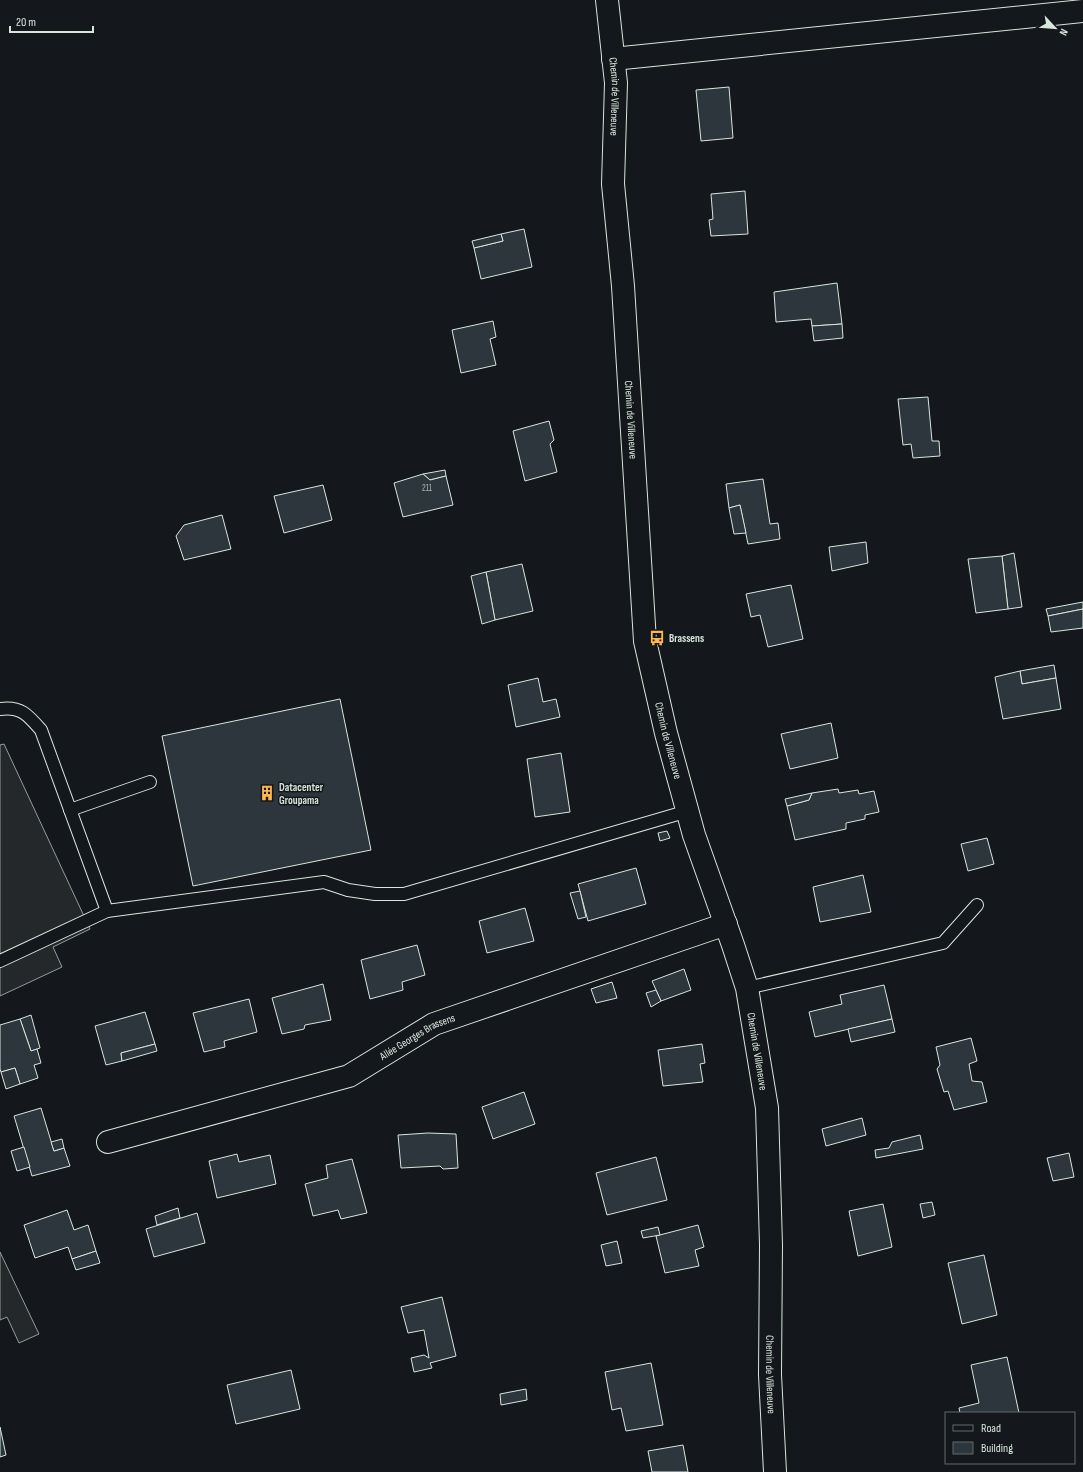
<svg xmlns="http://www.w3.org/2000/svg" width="1083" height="1472" viewBox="0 0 1083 1472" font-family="'Sofia Sans Condensed',sans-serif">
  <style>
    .parking { fill: #24282b; stroke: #939e99 }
    .building { fill: #2c363c; stroke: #d8e6dc }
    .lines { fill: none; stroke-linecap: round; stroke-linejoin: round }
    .service-casing { stroke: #d8e6dc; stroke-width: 14 }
    .minor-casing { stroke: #d8e6dc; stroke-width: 24 }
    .service { stroke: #14181c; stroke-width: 12 }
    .minor { stroke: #14181c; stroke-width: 22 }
    .labels { text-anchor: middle; stroke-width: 3; stroke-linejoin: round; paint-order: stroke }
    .number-label { font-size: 9px; fill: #adbab4 }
    .street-label { font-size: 11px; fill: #d8e6dc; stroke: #14181c }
    .poi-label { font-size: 11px; font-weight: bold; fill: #d8e6dc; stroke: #14181c; text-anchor: start }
  </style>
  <rect width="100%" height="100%" fill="#14181c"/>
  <g class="parking">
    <polygon points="4,744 90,929 53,947 62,967 0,996 0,745"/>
    <polygon points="0,1252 39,1334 19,1343 7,1317 0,1320"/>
  </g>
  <g class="building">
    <polygon points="729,87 733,138 701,141 696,90"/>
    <polygon points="745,191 748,234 711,236 709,220 713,219 711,194"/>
    <polygon points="524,229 532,267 481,279 474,248 503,241 501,234"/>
    <polygon points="501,234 503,241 474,248 472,241"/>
    <polygon points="837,283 842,324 812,326 811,319 776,322 774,292"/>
    <polygon points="493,321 496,337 490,339 496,365 461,373 452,330"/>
    <polygon points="842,324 843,338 814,341 812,326"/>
    <polygon points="928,397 932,441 939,441 940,456 913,458 911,444 903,445 898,399"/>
    <polygon points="549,421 554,440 550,444 557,472 525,481 513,431"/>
    <polygon points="445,470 446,476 430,480 423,474"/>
    <polygon points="423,474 430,480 446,476 453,505 403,517 394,483"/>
    <polygon points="763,479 770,524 778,523 780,539 748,544 740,505 729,508 726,484"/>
    <polygon points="323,485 332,520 284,533 274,496"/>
    <polygon points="740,505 746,533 734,534 729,508"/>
    <polygon points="222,515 231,549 184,560 176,536 184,525"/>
    <polygon points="866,542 868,563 832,571 829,547"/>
    <polygon points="1014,553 1022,607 1008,609 1002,556"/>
    <polygon points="1002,556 1008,609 976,613 968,559"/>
    <polygon points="522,564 533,611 495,620 486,572"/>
    <polygon points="486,572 495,620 482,624 471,576"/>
    <polygon points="791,585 803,639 768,647 760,615 751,617 746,594"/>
    <polygon points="1083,602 1083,609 1048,616 1046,609"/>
    <polygon points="1083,609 1083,628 1051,632 1048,616"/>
    <polygon points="1054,665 1056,678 1022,684 1020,671"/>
    <polygon points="1020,671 1022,684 1056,678 1061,709 1003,719 995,677"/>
    <polygon points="538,678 543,702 556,699 560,717 516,727 508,685"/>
    <polygon points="340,699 371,850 193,886 162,736"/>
    <polygon points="831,723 838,758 790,769 781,734"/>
    <polygon points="561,753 570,812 535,817 527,759"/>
    <polygon points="838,789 839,793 858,790 859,794 874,791 879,812 865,815 865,819 846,823 846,829 795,840 787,806 809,800 812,793"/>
    <polygon points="812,793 809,800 787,806 785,799"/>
    <polygon points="667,831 670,838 660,841 658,833"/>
    <polygon points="987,838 994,864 968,871 961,844"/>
    <polygon points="636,868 646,904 588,921 578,884"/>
    <polygon points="863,875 871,912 820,922 813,887"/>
    <polygon points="580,891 586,917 578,919 570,893"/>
    <polygon points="525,908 534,941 487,953 479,921"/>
    <polygon points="417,945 425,975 402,982 403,990 370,999 361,960"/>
    <polygon points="684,969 691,990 661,1001 652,981"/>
    <polygon points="612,982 617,998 596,1003 591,989"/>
    <polygon points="323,984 331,1020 305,1025 304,1029 282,1034 272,998"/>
    <polygon points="884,985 892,1019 815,1037 809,1012 842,1004 840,995"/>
    <polygon points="656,990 661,1001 651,1007 646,993"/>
    <polygon points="249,999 257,1032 224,1041 225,1047 204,1052 193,1013"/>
    <polygon points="145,1012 155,1044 121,1053 122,1061 106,1065 95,1026"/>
    <polygon points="31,1015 40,1048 31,1051 20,1019"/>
    <polygon points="20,1019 31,1051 37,1049 41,1063 34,1065 38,1078 20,1084 15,1068 1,1072 0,1069 0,1025"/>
    <polygon points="892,1019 895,1032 851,1042 848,1029"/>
    <polygon points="971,1038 977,1061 969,1064 972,1081 982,1082 987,1102 954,1110 948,1091 944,1092 937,1069 940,1065 936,1047"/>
    <polygon points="155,1044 157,1051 122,1061 121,1053"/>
    <polygon points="702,1044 705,1063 700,1064 703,1082 663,1086 658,1050"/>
    <polygon points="15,1068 20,1084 6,1089 1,1072"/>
    <polygon points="524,1092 535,1124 493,1139 482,1107"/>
    <polygon points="41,1108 54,1151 64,1148 70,1166 32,1176 14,1116"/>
    <polygon points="862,1118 866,1135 826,1146 822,1129"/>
    <polygon points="428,1133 456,1134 458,1168 443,1169 440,1166 401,1168 398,1135"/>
    <polygon points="920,1135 923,1149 876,1158 875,1150 889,1148 892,1142"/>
    <polygon points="62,1139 64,1148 54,1151 51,1142"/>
    <polygon points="24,1147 30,1167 17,1171 11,1151"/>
    <polygon points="1069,1153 1074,1177 1053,1181 1047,1158"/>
    <polygon points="237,1154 239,1162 270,1155 276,1184 217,1198 209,1161"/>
    <polygon points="656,1157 667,1200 607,1215 596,1173"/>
    <polygon points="352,1159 367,1213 341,1219 338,1210 313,1216 305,1184 328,1178 326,1165"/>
    <polygon points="932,1202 935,1215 923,1218 920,1204"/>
    <polygon points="883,1204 892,1247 858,1256 849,1211"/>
    <polygon points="178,1208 180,1218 157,1225 155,1216"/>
    <polygon points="67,1210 74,1230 88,1225 96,1251 72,1259 68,1247 35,1258 24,1225"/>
    <polygon points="197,1213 205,1243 154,1257 146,1229"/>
    <polygon points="698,1225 704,1247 695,1250 699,1266 665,1273 656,1236"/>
    <polygon points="658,1227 660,1235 643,1238 641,1231"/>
    <polygon points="617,1241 622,1263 606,1266 601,1245"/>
    <polygon points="96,1251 100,1263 76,1270 72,1259"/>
    <polygon points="984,1255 997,1315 962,1324 948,1263"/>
    <polygon points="442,1297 456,1356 430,1363 432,1368 414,1372 411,1358 424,1355 429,1358 424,1330 408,1333 401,1307"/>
    <polygon points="1007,1357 1019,1413 960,1413 959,1408 979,1403 971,1365"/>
    <polygon points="651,1363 663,1425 626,1431 621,1408 612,1410 605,1372"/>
    <polygon points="291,1370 300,1409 236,1424 227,1385"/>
    <polygon points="526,1389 527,1400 501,1405 500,1394"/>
    <polygon points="0,1427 6,1455 0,1457"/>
    <polygon points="683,1445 688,1472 652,1472 648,1451"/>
  </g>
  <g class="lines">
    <defs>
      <g id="service">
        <path d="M0,709C21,706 28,715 41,730L107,911L324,882L348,890L375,894H404L688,811"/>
        <polyline points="70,810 150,782"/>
        <polyline points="0,961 107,911"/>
        <polyline points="747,988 943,943 977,905"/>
      </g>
      <g id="minor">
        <path id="s1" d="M607,0L616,83L613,184L623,286L645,641L666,733L694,835L733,945L747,988L767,1108L771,1245L770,1375L775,1472"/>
        <polyline points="613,59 1083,11"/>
        <path id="s2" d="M108,1142L349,1076L434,1024L726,924"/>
      </g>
    </defs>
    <use href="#service" class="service-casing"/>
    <use href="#minor" class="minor-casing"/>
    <use href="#service" class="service"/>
    <use href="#minor" class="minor"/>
  </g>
  <defs>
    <symbol id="bus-bare" viewBox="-9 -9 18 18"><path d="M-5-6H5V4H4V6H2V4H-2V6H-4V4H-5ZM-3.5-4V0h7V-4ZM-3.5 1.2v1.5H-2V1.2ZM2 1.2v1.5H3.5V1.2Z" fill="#ffb74d" stroke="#14181c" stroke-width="2.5" paint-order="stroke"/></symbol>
    <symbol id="building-bare" viewBox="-9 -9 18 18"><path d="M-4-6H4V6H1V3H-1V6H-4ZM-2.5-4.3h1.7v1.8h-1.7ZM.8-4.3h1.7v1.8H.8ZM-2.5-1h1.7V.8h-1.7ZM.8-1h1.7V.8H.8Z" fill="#ffb74d" stroke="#14181c" stroke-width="2.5" paint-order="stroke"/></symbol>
  </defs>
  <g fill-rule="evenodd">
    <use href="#bus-bare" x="646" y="627" width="22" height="22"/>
    <use href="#building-bare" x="256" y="782" width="22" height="22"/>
  </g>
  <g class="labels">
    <g class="number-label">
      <text x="427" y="491">211</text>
    </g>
    <g class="street-label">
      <text dy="4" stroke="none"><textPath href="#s1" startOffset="97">Chemin de Villeneuve</textPath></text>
      <text dy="4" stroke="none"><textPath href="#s1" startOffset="421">Chemin de Villeneuve</textPath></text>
      <text dy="4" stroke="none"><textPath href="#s1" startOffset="745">Chemin de Villeneuve</textPath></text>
      <text dy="4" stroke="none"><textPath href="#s2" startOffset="329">Allée Georges Brassens</textPath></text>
      <text dy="4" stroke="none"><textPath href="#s1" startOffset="1069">Chemin de Villeneuve</textPath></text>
      <text dy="4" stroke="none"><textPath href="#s1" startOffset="1393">Chemin de Villeneuve</textPath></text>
    </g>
    <g class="poi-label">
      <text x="669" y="642">Brassens</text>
      <text x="279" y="791">Datacenter<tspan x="279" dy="13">Groupama</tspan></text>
    </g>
  </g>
  <rect x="945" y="1412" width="130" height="52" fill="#14181c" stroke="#626a69"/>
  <rect x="953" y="1425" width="20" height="6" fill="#14181c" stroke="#626a69"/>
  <text x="981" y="1432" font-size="12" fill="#d8e6dc">Road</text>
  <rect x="953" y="1442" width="20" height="12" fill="#2c363c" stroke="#626a69"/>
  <text x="981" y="1452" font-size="12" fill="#d8e6dc">Building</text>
  <g transform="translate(1055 28) rotate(116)" stroke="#14181c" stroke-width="3" paint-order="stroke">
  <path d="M0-3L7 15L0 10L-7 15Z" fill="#d8e6dc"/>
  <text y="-6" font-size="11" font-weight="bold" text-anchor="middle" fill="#d8e6dc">N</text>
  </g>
  <path d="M10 26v6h83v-6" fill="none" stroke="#d8e6dc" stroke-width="2"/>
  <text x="16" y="26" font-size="12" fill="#d8e6dc" stroke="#14181c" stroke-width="3" paint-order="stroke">20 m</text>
</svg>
